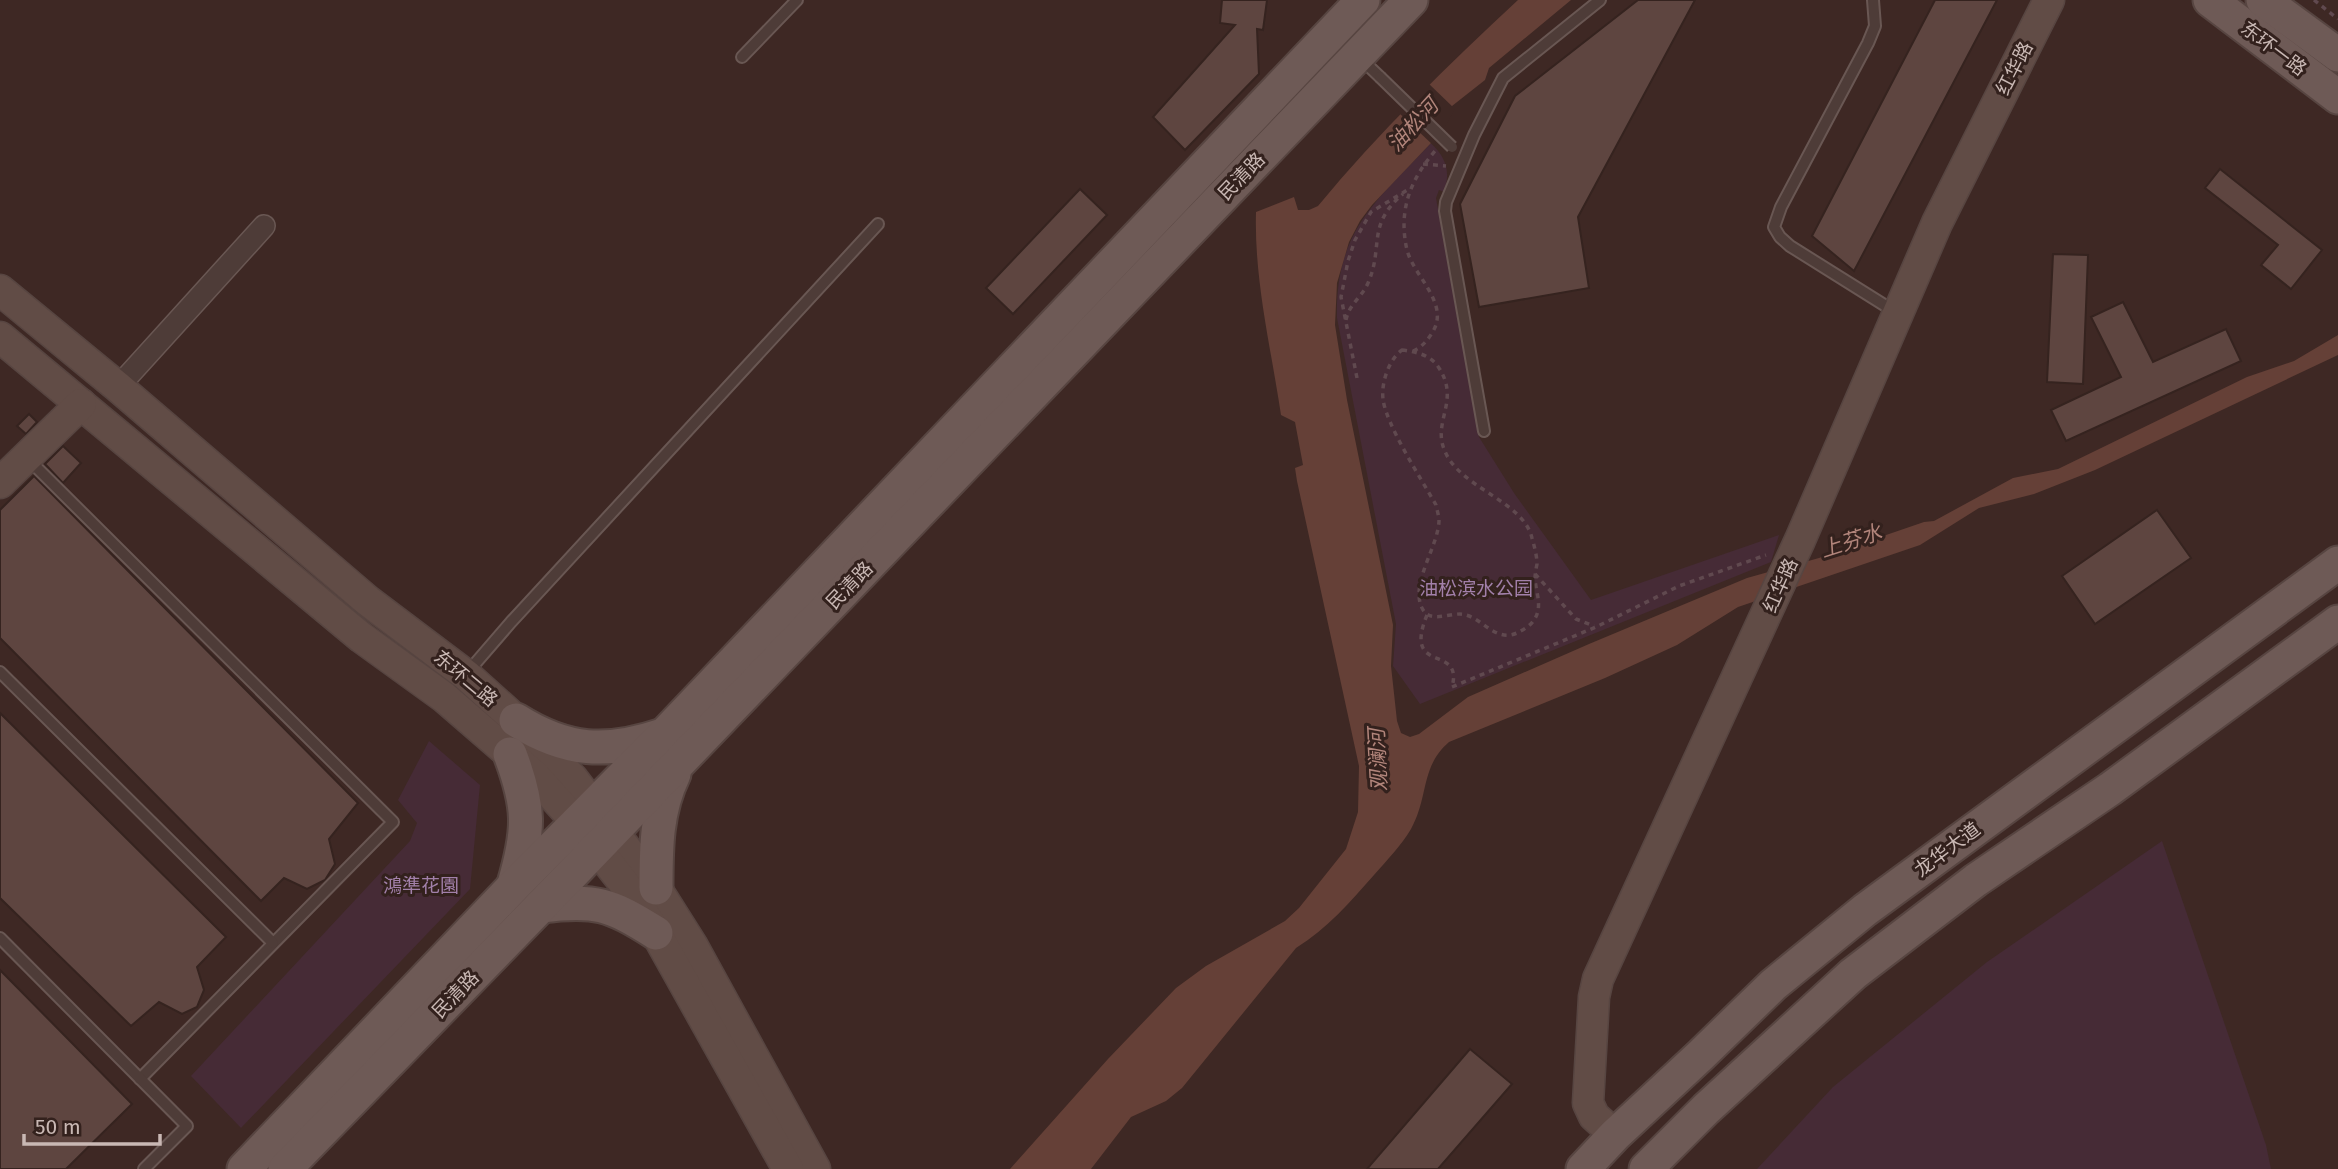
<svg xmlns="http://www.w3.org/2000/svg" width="2338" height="1169" viewBox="0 0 2338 1169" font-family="'Fira Sans','Noto Sans SC',sans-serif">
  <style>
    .green { fill: #462b36 }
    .water { fill: #654037 }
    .pier { fill: #3e2824 }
    .building { fill: #5e4540; stroke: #35231f; stroke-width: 2 }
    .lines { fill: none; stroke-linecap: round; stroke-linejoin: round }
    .lane-casing { stroke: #695753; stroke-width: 14 }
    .street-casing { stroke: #695753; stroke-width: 24 }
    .secondary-casing { stroke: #574541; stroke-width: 33 }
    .primary-casing { stroke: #574541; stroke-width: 37 }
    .path { stroke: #60494f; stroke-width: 3.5; stroke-dasharray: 5 5; stroke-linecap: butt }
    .lane { stroke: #4e3c38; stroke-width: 10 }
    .street { stroke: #4e3c38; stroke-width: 21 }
    .secondary { stroke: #614c46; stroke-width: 30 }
    .primary { stroke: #6e5a56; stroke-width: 33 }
    .lane-bridge-casing { stroke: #695753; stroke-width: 14; stroke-linecap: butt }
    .lane-bridge { stroke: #4e3c38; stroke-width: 10 }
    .labels { text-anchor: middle; stroke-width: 6; stroke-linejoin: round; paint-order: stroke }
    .street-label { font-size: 19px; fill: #c9b8b4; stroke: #33211d }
    .park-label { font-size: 19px; fill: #a280aa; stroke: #33211d }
    .water-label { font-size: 21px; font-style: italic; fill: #b2857b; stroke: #33211d }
  </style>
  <rect width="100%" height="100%" fill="#3e2824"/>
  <g class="green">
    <path d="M1431,143C1446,158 1451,171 1444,192L1439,190L1436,198L1479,437L1514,493L1591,600L1779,535L1771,562L1420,704L1393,666L1396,624L1337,318C1335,230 1376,202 1431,143Z"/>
    <polygon points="429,741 480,785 470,889 241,1128 191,1076 410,841 417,823 398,800"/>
    <polygon points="2162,841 2266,1145 2271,1169 1757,1169 1833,1087 1987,962"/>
  </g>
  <path class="water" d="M1518,0H1571L1489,68L1485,80L1452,106L1431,143L1372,205L1360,221L1349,242L1337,283L1335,325L1347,400L1393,625L1391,666L1397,721L1401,733L1410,737L1419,734L1468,697L1589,644L1747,578L1819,558L1924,522L1934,521L2013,478L2058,469L2247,377L2294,361L2338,335V355L2095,470L2034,494L1979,508L1920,545L1738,607L1677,645L1605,678L1449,742C1420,767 1429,797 1411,829C1401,846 1387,860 1374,875C1350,902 1328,928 1296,948L1182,1088L1166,1101L1131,1117L1091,1169H1010L1108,1059L1176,988L1206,966L1285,921L1299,908L1346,849L1358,812L1359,766L1297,481L1295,468L1303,465L1295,422L1281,415C1271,348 1254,280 1256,212L1294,197L1298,210H1309L1318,206C1379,132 1448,65 1518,0Z"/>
  <polygon class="pier" points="1427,82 1455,109 1434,146 1398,112"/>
  <g class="building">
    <polygon points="1222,0 1267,0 1263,30 1257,29 1259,74 1185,150 1153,117 1235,25 1220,23"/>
    <polygon points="1638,0 1695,0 1578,217 1589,288 1479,307 1460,204 1515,96"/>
    <polygon points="1935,0 1997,0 1854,271 1812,236"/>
    <polygon points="2220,169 2322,250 2291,289 2261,265 2278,245 2205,188"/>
    <polygon points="1080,189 1107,215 1013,314 986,288"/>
    <polygon points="2053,254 2088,255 2083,384 2047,382"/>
    <polygon points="2123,302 2153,362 2226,329 2241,361 2066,441 2051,410 2121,377 2091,317"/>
    <polygon points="29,414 37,422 26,434 17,426"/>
    <polygon points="63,446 81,463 63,483 45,464"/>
    <polygon points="34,476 358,803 329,839 335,864 325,880 307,889 284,878 261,901 0,638 0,510"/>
    <polygon points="2157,510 2191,558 2095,624 2062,576"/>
    <polygon points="0,713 226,937 197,967 204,990 197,1007 182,1014 159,1002 131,1026 0,898"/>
    <polygon points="0,970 132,1104 66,1169 0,1169"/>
    <polygon points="1470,1049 1512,1084 1438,1169 1367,1169"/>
  </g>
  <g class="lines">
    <defs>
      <g id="lane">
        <polyline points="1873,0 1875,26 1868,43 1781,207 1774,227 1780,237 1790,246 1897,313"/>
        <polyline points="742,57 797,0"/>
        <polyline points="1359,57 1380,77"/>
        <polyline points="1484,431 1445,211 1446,202 1474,135 1503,78 1600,0"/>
        <polyline points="28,459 393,822 140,1079"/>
        <polyline points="0,672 273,943"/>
        <polyline points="467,673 511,622 878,224"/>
        <polyline points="0,938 187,1126 144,1169"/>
      </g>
      <polyline id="street" points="118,387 264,226"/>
      <g id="secondary">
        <polyline points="0,290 118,387 368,601 466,675 516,720 573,779 656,888 692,945 815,1169"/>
        <polyline points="0,337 362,638 445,698 534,775 577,823 623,882 656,933 788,1169"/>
        <polyline points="0,483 81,404"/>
        <polyline points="1615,1135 1594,1116 1588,1103 1594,997 1598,979 1800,540 1937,223 2049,0"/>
      </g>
      <g id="primary">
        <polyline points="2210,0 2338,97"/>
        <polyline points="2263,0 2338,55"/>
        <path d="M516,720C567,752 606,754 663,735"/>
        <path d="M510,754C530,807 530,829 514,884"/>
        <path d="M656,888C656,848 656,811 674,774"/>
        <path d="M541,906C596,899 610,904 656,933"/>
        <polyline points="244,1169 514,886 665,734 1363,0"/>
        <polyline points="285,1169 572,874 1411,0"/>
        <polyline points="1583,1169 1615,1135 1701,1055 1773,985 1865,910 2338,563"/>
        <polyline points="1646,1169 1706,1109 1853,974 1976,880 2110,789 2338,622"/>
      </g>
    </defs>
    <use href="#lane" class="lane-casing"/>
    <use href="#street" class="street-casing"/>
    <use href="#secondary" class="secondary-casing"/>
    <use href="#primary" class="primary-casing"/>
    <g class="path">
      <polyline points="2314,0 2338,19"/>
      <polyline points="1423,164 1446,166"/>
      <path d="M1346,320C1349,304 1362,297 1368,283C1384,247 1366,225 1403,194"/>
      <path d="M1402,350C1417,352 1431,355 1439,368C1460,400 1433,421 1444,449C1458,488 1523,500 1532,538C1534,545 1537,556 1537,564C1536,569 1535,574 1535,579C1536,593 1543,607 1534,620C1530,626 1523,630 1517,633C1493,643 1482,615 1460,614C1447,614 1429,623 1422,608C1410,584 1438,547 1439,521C1439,516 1437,510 1436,505C1422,480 1386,425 1383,399C1381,383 1389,359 1402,350Z"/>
      <path d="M1413,351C1422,347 1427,341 1432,333C1451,304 1414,277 1407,250C1398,211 1410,180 1435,151"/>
      <polyline points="1357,378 1341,297 1348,261 1355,240 1371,212 1409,189"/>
      <polyline points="1535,574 1576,619 1594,626"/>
      <path d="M1427,615C1402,676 1464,643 1452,687"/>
      <polyline points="1452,687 1596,627 1679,586 1766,555"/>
    </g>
    <use href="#lane" class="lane"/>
    <use href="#street" class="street"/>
    <use href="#secondary" class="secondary"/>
    <use href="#primary" class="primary"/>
    <defs>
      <polyline id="lane-bridge" points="1380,77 1452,147"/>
    </defs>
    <use href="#lane-bridge" class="lane-bridge-casing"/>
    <use href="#lane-bridge" class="lane-bridge"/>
  </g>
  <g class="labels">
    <g class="street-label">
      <text transform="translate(2274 48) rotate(37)" y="7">东环一路</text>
      <text transform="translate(2014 68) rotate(-63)" y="7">红华路</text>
      <text transform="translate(1241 176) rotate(-46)" y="7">民清路</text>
      <text transform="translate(849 585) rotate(-46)" y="7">民清路</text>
      <text transform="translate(1780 585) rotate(-66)" y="7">红华路</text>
      <text transform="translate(466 678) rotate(40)" y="7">东环二路</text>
      <text transform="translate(1947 849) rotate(-37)" y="7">龙华大道</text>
      <text transform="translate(455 994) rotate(-46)" y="7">民清路</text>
    </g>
    <g class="park-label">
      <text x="1476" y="595">油松滨水公园</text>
      <text x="421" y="892">鴻準花園</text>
    </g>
    <g class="water-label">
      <text transform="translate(1413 125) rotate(-47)" y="7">油松河</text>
      <text transform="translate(1851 541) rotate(-18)" y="7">上芬水</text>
      <text transform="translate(1378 760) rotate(-93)" y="7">观澜河</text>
    </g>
  </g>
  <path d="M24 1134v10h136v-10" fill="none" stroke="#c9b8b4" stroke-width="3.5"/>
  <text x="35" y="1134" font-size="21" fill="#c9b8b4" stroke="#33211d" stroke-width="5" paint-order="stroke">50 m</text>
</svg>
